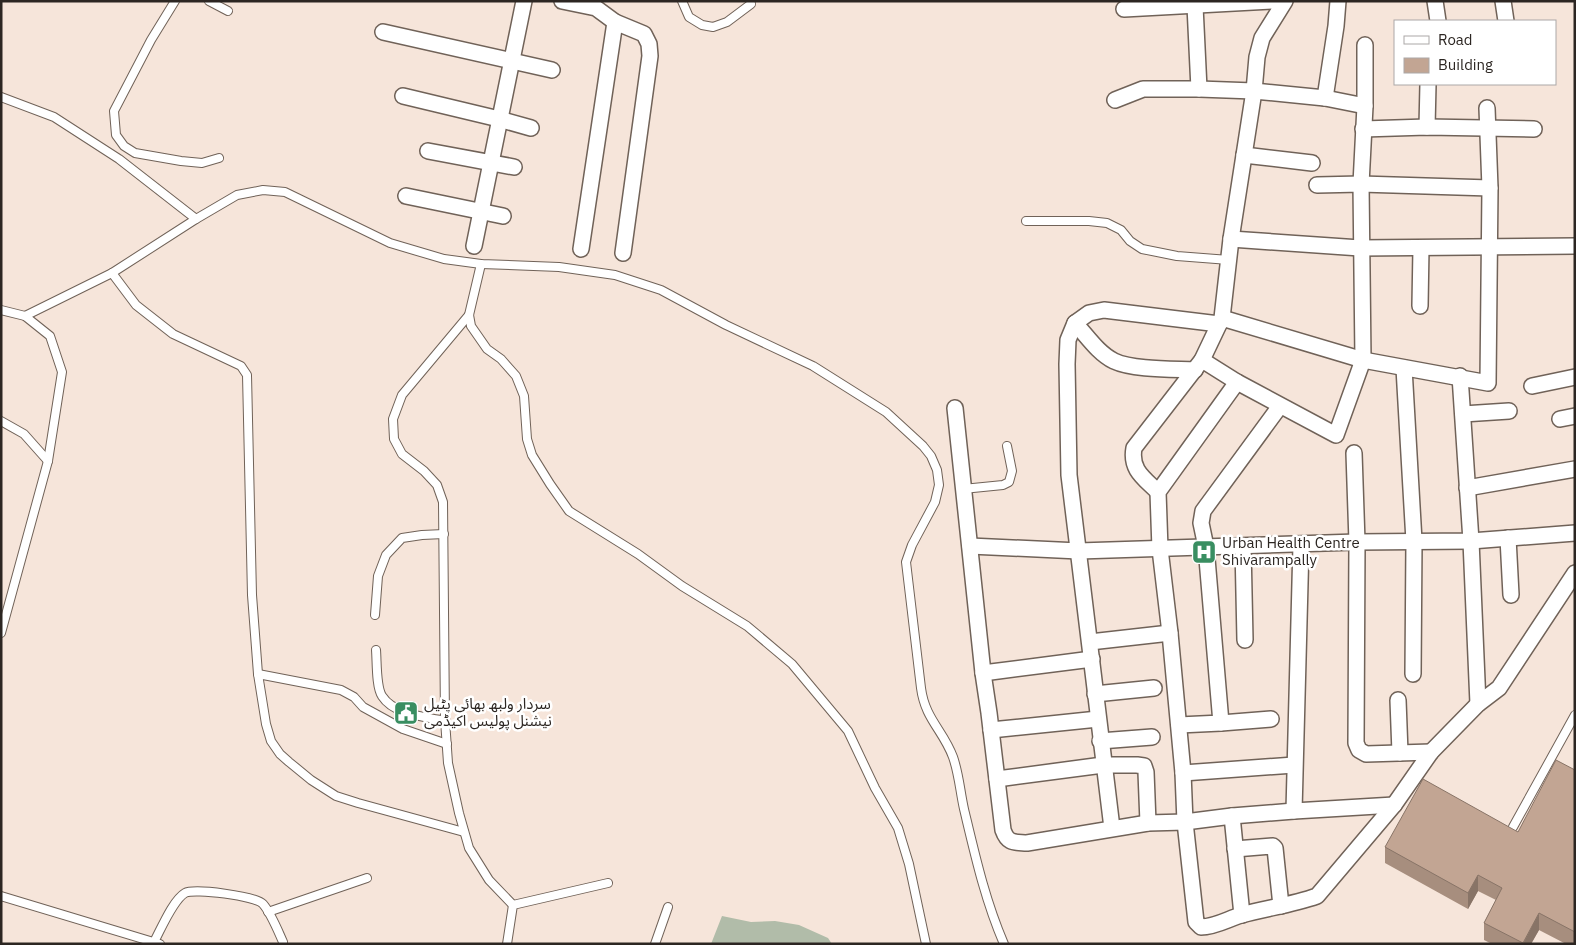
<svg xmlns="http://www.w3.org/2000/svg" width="1576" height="945" viewBox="0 0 1576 945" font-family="'IBM Plex Sans','Noto Sans Arabic',sans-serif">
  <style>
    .green { fill: #b1bca9 }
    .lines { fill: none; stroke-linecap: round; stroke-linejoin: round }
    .service-casing { stroke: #706258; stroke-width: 10 }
    .minor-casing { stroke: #706258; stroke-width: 18 }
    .service { stroke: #fff; stroke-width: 8 }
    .minor { stroke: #fff; stroke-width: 15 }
    .wall { fill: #a78e7e }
    .shaded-wall { fill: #887467 }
    .building { fill: #c2a593; stroke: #887467 }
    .labels { text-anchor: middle; stroke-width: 5; stroke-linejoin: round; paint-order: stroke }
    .poi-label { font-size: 15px; fill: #2c2622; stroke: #fff; text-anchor: start }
  </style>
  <rect width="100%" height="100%" fill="#f6e5da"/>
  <polygon class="green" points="722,916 751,922 775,921 799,925 828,938 832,944 711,944"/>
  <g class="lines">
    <defs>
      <g id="service">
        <polyline points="175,1 151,40 114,111 116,135 124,146 135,153 181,161 202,163 219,158"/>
        <polyline points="209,1 228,11"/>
        <polyline points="682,1 689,17 702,25 713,27 727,22 751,4"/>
        <polyline points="1,97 54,117 119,159 196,219"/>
        <polyline points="1026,221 1089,221 1107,223 1121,230 1130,241 1142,249 1177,256 1229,260"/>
        <polyline points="481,264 469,315 471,326 487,349 501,359 516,376 524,396 527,439 532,455 550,484 569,511 638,554 682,586 747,626 792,664 848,731 875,788 898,828 909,864 926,944"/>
        <polyline points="112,273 136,305 173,334 241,366 247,375 252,595 258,674 266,724 271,741 280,754 289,762 311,780 336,796 358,803 464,832"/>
        <polyline points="1,310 25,316 50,336 62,372 48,461 1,633"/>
        <polyline points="469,315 402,395 393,419 394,439 402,454 424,471 437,485 443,502 445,720 448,763 459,813 469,848 489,880 513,905"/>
        <path d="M25,316L112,273L196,219L237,195L263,190L285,192L390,243L444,259L481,264L559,267L615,275L661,290L726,325L813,366L886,412L923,446L931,456L937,470L939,485L935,502L912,545L906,562L921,688C925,719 943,730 953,757C959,774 960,791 964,809C975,855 985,900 1004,944"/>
        <polyline points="1,421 24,434 48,461"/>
        <polyline points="963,489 1003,485 1009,482 1012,471 1007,446"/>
        <polyline points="375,615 378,576 386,555 402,538 422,535 444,534"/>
        <path d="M376,650C377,662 376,687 382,696C394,715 426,717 446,721"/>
        <polyline points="258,674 341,690 354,697 363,707 403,729 447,744"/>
        <polyline points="1513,827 1575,715"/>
        <polyline points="1,896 160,944"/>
        <polyline points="268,912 367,878"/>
        <path d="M154,942C161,929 173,900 185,893C194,888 256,896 263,904C271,913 278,931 283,942"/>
        <polyline points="507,944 513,905 608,883"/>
        <polyline points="655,944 668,907"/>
      </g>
      <g id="minor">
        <polyline points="562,1 596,8 615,22 644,34 649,44 650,56 623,253"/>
        <polyline points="1435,1 1438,21"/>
        <polyline points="1503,1 1506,21"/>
        <polyline points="1195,6 1199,89"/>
        <polyline points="1124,9 1274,1"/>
        <polyline points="383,32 552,70"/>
        <polyline points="403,96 499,119 531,128"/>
        <polyline points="1325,98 1336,26 1338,1"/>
        <polyline points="1115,100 1143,89 1199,89 1254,91 1325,98 1365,106"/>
        <polyline points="1427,127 1428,84"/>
        <polyline points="1363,129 1427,127 1534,129"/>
        <polyline points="428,151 514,167"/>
        <polyline points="1244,155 1312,163"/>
        <polyline points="1317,185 1361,184 1490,188"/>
        <polyline points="406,196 503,216"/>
        <polyline points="1231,239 1360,248 1575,246"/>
        <polyline points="474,246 524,1"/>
        <polyline points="581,249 615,22"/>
        <polyline points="1420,306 1421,248"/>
        <polyline points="1222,318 1363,360 1488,383 1490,188 1487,108"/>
        <path d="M1075,323C1087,336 1098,353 1114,361C1133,370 1173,369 1195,370"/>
        <polyline points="1202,360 1237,382 1336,435 1363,360 1361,184 1365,106 1365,45"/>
        <polyline points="1404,368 1414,541 1413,674"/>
        <polyline points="1460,376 1471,541 1478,704"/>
        <path d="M1237,382L1158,492L1160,549L1170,633L1183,773L1185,822L1196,922L1201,927C1215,927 1228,919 1241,915C1266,908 1292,905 1317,896L1394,805L1431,752L1478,704L1499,688L1575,573"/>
        <polyline points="1532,386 1575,377"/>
        <path d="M955,408L983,673L989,713L1003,830C1008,844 1014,842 1027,843L1148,823L1185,822L1232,816L1294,811L1394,805"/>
        <polyline points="1463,414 1509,411"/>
        <polyline points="1560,419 1575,416"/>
        <polyline points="1354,453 1357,542 1356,743 1359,750 1366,754 1431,752"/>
        <polyline points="1467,488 1575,469"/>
        <path d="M1158,492C1144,478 1130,470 1134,448L1202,360L1222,318L1231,239L1254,91L1257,57L1262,38L1285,1"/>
        <polyline points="1508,538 1511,595"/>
        <polyline points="970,546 1079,551 1357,542 1471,541 1575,533"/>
        <polyline points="1243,547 1245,640"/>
        <polyline points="1090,642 1170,633"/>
        <polyline points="983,673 1092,659"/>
        <polyline points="1095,694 1154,688"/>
        <polyline points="1398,700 1400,753"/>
        <polyline points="1221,723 1271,719"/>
        <polyline points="1179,725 1221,723 1206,547 1201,523 1203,511 1280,406"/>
        <polyline points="991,730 1098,719"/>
        <polyline points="1100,741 1152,737"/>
        <polyline points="1183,773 1294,765"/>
        <polyline points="997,779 1103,765 1137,765 1144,766 1146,772 1148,823"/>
        <polyline points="1294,811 1301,545"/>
        <polyline points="1232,816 1242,915"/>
        <polyline points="1112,828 1069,475 1067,364 1068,340 1075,323 1089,313 1104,310 1219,324"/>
        <polyline points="1235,849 1273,846 1275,848 1281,906"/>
      </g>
    </defs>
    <use href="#service" class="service-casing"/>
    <use href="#minor" class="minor-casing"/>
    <use href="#service" class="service"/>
    <use href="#minor" class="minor"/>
  </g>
  <polygon class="wall" points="1575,770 1575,944 1566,944 1539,930 1531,944 1492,944 1484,940 1484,923 1496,900 1478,891 1468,909 1385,863 1385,847 1518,832"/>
  <g class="shaded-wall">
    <polygon points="1478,875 1478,891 1468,909 1468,893"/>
    <polygon points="1539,913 1539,930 1531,944 1523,944"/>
  </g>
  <polygon class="building" points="1556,760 1575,770 1575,932 1539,913 1523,943 1484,923 1502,888 1478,875 1468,893 1385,847 1423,779 1518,832"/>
  <defs>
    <symbol id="hospital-square" viewBox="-11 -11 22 22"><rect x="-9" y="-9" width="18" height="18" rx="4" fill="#398e61" stroke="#fff"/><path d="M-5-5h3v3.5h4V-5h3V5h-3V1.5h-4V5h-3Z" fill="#fff"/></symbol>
    <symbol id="civic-square" viewBox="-11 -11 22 22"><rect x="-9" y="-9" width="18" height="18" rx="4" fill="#398e61" stroke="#fff"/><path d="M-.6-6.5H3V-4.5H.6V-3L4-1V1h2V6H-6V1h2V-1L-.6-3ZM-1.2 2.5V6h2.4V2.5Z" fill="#fff"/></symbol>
  </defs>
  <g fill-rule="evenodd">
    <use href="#hospital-square" x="1190" y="538" width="28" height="28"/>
    <use href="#civic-square" x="392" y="699" width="28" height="28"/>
  </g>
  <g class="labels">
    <g class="poi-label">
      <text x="1222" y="548">Urban Health Centre<tspan x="1222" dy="17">Shivarampally</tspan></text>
      <text x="424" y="709">سردار ولبھ بھائی پٹیل<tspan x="424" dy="17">نیشنل پولیس اکیڈمی</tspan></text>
    </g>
  </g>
  <rect width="1576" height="945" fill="none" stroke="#2c2622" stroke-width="5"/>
  <rect x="1394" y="20" width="162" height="65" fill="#ffffff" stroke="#aba8a7"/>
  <rect x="1404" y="36" width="25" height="8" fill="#ffffff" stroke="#aba8a7"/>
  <text x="1438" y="45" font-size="15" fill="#2c2622">Road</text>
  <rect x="1404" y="58" width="25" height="15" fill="#c2a593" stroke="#aba8a7"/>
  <text x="1438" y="70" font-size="15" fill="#2c2622">Building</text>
</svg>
